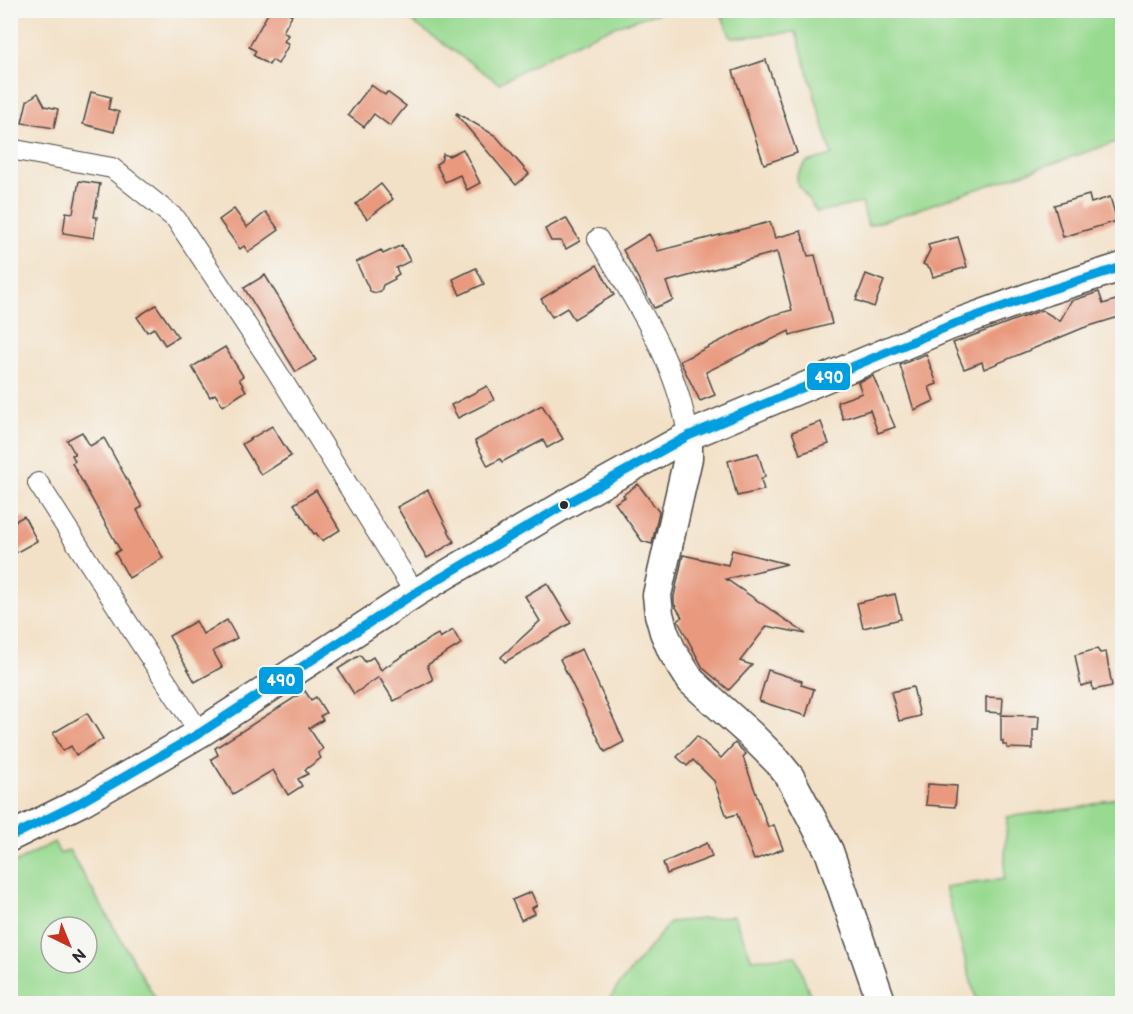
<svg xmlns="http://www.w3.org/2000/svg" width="1133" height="1014" viewBox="0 0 1133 1014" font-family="'Balsamiq Sans',sans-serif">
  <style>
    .green { fill: #99da91; stroke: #62825e; stroke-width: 1.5; fill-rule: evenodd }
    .building { fill: #e9997e }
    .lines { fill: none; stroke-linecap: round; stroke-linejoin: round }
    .street-casing { stroke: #494642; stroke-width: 22 }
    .secondary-casing { stroke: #494642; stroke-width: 31 }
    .street { stroke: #fff; stroke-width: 20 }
    .secondary { stroke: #fff; stroke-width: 28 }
    .bus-1-casing { stroke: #f6f6f2; stroke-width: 14 }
    .bus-1 { stroke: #009ee0; stroke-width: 9 }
    .bus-dot { fill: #2b2b2b; stroke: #f6f6f2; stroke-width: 2 }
    .line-badge { stroke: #f6f6f2; stroke-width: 2 }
    .badge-label { font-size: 16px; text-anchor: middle; font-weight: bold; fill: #fff }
  </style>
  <rect width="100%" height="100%" fill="#f6f6f2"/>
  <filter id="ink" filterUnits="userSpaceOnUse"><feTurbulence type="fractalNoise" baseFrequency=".0167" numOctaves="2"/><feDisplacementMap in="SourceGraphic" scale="12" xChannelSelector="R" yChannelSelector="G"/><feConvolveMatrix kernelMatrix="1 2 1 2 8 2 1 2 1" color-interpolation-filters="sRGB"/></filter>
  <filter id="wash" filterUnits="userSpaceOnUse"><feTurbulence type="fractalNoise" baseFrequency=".008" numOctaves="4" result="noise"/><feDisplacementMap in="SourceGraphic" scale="24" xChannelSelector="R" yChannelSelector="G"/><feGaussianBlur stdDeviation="1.35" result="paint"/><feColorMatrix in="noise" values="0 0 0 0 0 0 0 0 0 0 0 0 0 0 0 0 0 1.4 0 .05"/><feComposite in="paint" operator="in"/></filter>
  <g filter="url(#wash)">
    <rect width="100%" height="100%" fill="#f3e1c7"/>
    <g class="green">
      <path d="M397,11H668C607,24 553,53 499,83Z"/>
      <polygon points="720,11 1122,11 1122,140 868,226 862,203 817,212 797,183 797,175 807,162 832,155 796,32 731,38"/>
      <polygon points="1122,796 1122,1003 977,1003 945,887 1004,879 1007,817 1083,807"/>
      <path d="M54,842L60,854L69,850L158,1003H11V865ZM51,927H87V963H51Z"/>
      <polygon points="734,916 752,959 796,956 813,1003 608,1003 616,989 670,922"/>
    </g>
    <g id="blocks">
      <g class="building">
        <polygon points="270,10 284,10 292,15 283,32 288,35 284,41 289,44 278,64 272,60 269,65 253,55 256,51 249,47"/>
        <polygon points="766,60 797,153 764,164 733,71"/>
        <polygon points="371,85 385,95 387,92 406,106 390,126 374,114 364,127 348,115"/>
        <polygon points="91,92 111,97 108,109 119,112 114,132 83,124"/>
        <polygon points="38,93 45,106 58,109 54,128 22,123 27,101"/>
        <polygon points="457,113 496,136 529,174 516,185 456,114"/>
        <polygon points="463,149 480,183 467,190 460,175 445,182 436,164 441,161 443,154 449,156"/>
        <polygon points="79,181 100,184 94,217 97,217 94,238 63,233 66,212 73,213"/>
        <polygon points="381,184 393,199 367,219 356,204"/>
        <polygon points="1089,195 1091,203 1110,197 1117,221 1063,237 1054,205"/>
        <polygon points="234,209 247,227 266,212 279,230 248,252 244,246 240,249 219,220"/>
        <polygon points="566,218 580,241 566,249 561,241 551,241 545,229"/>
        <polygon points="770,222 775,238 801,231 808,256 815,255 832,324 790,335 789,331 706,372 715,395 700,401 680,361 770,316 792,310 777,252 666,282 673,300 654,308 623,250 649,234 658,251"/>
        <polygon points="958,237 967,267 933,277 930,268 923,264 930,250 928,245"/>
        <polygon points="402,245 410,261 396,268 399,274 394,277 395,279 383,285 381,291 375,293 370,291 356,262 381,250 383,254"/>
        <polygon points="597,265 614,295 574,319 567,308 552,317 541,299"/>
        <polygon points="476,268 484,284 460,295 453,279"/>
        <polygon points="866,274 884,281 874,307 856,300"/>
        <polygon points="265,275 316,360 296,372 244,288"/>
        <polygon points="1099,292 1103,304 1119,299 1122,316 1083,328 984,369 982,362 964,369 953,343 1042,310 1060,321 1071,301"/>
        <polygon points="156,305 178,337 165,345 154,328 147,332 137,317"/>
        <polygon points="225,347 243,376 239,379 246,391 223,406 215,394 210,397 192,367"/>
        <polygon points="926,354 937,384 929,387 934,401 914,410 900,365"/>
        <polygon points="873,376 895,427 878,433 870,410 843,419 837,402 862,393 858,382"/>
        <polygon points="487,386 494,400 458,418 451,405"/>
        <polygon points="542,405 563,439 547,448 543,440 502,462 500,459 488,466 475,441"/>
        <polygon points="821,422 829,444 800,454 792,432"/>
        <polygon points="272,426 291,456 261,475 242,444"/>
        <polygon points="82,432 90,446 104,438 142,507 137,510 163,558 129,578 115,553 120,550 72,463 75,461 72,455 75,454 67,440"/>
        <polygon points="758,453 765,476 761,480 764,490 737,496 728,461"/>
        <polygon points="638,484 659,512 652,544 642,541 615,503 625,497 623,495"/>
        <polygon points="316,490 340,530 322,541 316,533 314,534 294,504"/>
        <polygon points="428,490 454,542 427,558 397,507"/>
        <polygon points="24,516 37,541 10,556 10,524"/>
        <polygon points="732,550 787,564 726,579 806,634 767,626 740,661 752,665 729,690 703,668 678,621 682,617 674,604 674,596 683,555 728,565"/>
        <polygon points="547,583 571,623 505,662 501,657 540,621 525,596"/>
        <polygon points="895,594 901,619 863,628 857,603"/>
        <polygon points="227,620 237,638 213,651 222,667 195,682 169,636 196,621 203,634"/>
        <polygon points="453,630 461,644 427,665 433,680 394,701 379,677 354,694 338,669 360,655 365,662 373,657 381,670 429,639 438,634 440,638"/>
        <polygon points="582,649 624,742 605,752 560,659"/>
        <polygon points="1097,649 1100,653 1106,652 1112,686 1093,690 1092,683 1081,686 1075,655"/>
        <polygon points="768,670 802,681 801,685 814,689 806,716 759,701"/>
        <polygon points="913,687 920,716 899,721 891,692"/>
        <polygon points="305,691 311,700 316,697 326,713 320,716 323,720 309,728 323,749 318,753 321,758 305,770 308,774 298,779 302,786 288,795 273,770 233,794 211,759 218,755 215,748"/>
        <polygon points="986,697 1003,698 1002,713 986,712"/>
        <polygon points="87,713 103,739 76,755 71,746 63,751 53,733"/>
        <polygon points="1001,715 1039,716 1038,730 1033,730 1033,749 1007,748 1007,745 1003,745 1003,741 1001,741"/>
        <polygon points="697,736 721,758 735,743 746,754 743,757 768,827 774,825 783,849 754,860 737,814 727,817 714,781 693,760 687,766 677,757"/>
        <polygon points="928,784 957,786 955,807 926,805"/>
        <polygon points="707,843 712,857 667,874 663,863"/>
        <polygon points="531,892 537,905 532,908 535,913 521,920 512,900"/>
      </g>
    </g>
  </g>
  <g filter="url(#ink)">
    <use href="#blocks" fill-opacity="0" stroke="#494642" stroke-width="1.5"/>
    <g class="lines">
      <defs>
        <g id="street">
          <polyline points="10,149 112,168 176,219 276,370 415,593"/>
          <path d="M598,239C635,300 678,364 688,436"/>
          <polyline points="38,483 138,639 200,733"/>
        </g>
        <g id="secondary">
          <polyline points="688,436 688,458 657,595 659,614 664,632 672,651 691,681 750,734 777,761 790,777 829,851 882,1004"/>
          <polyline points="10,837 81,802 142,767 200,733 415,593 564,505 688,436 949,326 1046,291 1122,267"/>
        </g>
      </defs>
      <use href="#street" class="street-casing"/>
      <use href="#secondary" class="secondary-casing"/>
      <use href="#street" class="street"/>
      <use href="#secondary" class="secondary"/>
      <defs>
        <polyline id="bus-1" points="10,837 81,802 200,733 415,593 564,505 688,436 949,326 1046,291 1122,267"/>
      </defs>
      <use href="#bus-1" class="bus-1-casing"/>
      <use href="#bus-1" class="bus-1"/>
    </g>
  </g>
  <circle class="bus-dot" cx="564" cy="505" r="5"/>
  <g class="line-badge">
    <rect x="806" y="362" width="45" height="29" rx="6" fill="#009ee0"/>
    <rect x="258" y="666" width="46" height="29" rx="6" fill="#009ee0"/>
  </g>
  <g class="badge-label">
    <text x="829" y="383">490</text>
    <text x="281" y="686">490</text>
  </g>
  <rect width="1133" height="1014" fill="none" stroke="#f6f6f2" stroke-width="36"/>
  <g transform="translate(69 945) rotate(137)"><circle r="28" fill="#f6f6f2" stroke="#a5a5a2" stroke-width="1.5"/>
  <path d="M0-4.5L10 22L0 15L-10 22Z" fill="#c8321e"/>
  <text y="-9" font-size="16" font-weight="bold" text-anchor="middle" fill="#2b2b2b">N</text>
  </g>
</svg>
